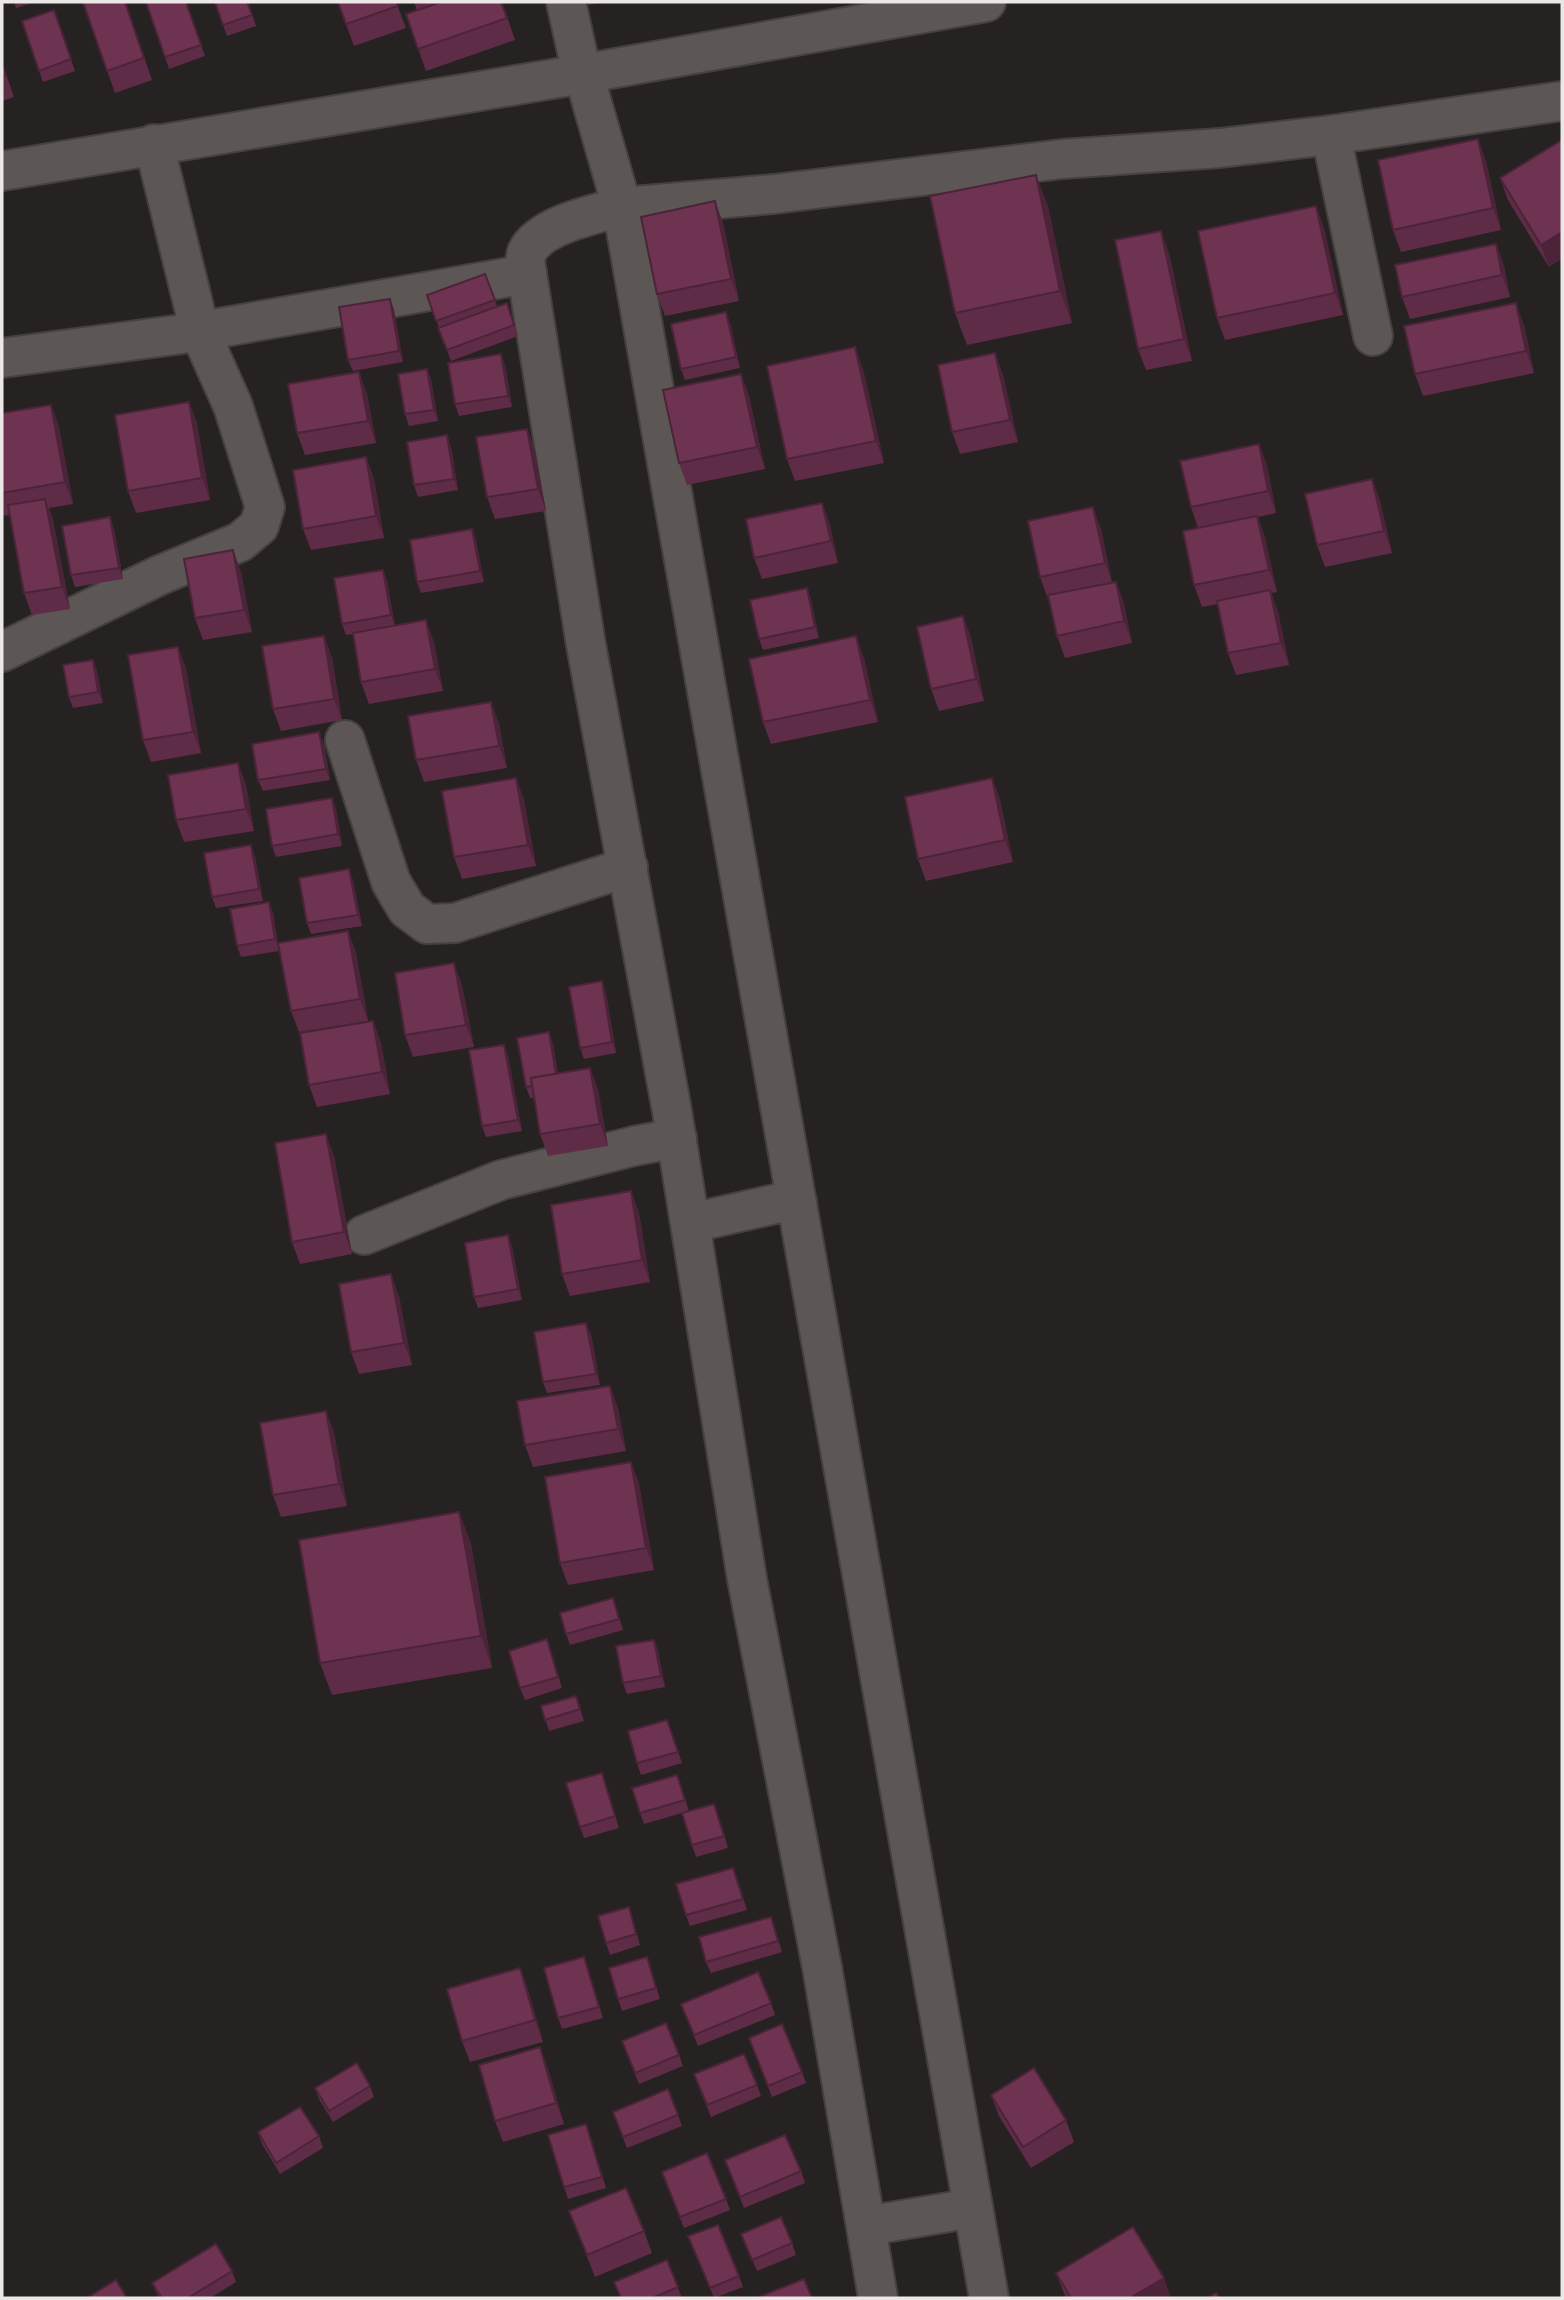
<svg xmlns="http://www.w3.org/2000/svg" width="1564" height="2300" viewBox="0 0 1564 2300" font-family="Helvetica,sans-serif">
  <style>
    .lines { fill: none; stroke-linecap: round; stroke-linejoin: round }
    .minor-casing { stroke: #444140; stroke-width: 42 }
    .secondary-casing { stroke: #444140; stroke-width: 42 }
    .minor { stroke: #5c5755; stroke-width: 38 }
    .secondary { stroke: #5c5755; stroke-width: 38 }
    .wall { fill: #5e2c46 }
    .shaded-wall { fill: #4c2439 }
    .building { fill: #6d3351; stroke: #4c2439; stroke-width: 2 }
  </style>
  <rect width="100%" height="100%" fill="#262221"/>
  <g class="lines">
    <defs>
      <g id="minor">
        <path d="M566,2L582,74L586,82L622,207C595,214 540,225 527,252C524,259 526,266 527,274L586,645L672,1111L747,1579L822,1967L878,2298"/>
        <polyline points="1331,135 1373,336"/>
        <polyline points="2,358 190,333 527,274"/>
        <polyline points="2,652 160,575 240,542 259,526 265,507 233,406 200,332 154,144"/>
        <polyline points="345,740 391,882 407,909 427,924 455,923 628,867"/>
        <polyline points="691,1223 780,1203 797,1202"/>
        <polyline points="364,1235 501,1180 634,1146 677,1138"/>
        <polyline points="866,2226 973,2208"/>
        <polyline points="989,2298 622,207 774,194 1062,159 1220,148 1331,135 1562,101"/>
      </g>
      <polyline id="secondary" points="2,171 582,74 986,2"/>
    </defs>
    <use href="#minor" class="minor-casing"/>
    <use href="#secondary" class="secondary-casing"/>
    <use href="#minor" class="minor"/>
    <use href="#secondary" class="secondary"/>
  </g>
  <g class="wall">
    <polygon points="14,2 35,2 16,8"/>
    <polygon points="83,2 125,2 152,80 115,93"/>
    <polygon points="146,2 186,2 205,56 169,69"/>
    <polygon points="215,2 248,2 256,26 227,36"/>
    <polygon points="338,2 396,2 406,28 354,46"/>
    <polygon points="414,2 502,2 515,40 426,71 406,14 417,10"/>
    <polygon points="587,2 604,2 588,5"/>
    <polygon points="54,10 75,71 43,82 22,21"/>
    <polygon points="2,63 14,97 2,101"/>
    <polygon points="1562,140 1549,267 1508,200 1500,178"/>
    <polygon points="1486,161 1501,230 1401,252 1393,230"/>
    <polygon points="1048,206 1072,323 967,345 955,313"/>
    <polygon points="723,223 739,301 665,316 657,294"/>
    <polygon points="1324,228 1343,315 1225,340 1217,318"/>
    <polygon points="1496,244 1504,266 1510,297 1410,319 1402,297"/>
    <polygon points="1169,253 1192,361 1146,370 1138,349"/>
    <polygon points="485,274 497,306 507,303 518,336 451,361 427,295"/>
    <polygon points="390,299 394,310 403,362 353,371 348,360"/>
    <polygon points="730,323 740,368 685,380 681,369"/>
    <polygon points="1524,325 1534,373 1423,396 1415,374"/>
    <polygon points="505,365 512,407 459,416 455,404"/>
    <polygon points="427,369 431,380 438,421 409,426 405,414"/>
    <polygon points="863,369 884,463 795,481 787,459"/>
    <polygon points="741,374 749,396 765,469 687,485 679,463"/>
    <polygon points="1003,375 1018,442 960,454 952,432"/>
    <polygon points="367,394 376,443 305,455 297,433"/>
    <polygon points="189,402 197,424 210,500 136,513 128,491"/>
    <polygon points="51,405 59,427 73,504 49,508 53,520 70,609 32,615 24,593 10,515 2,516 2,413"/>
    <polygon points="527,429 535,451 546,511 495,519 487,497"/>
    <polygon points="451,447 458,490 418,497 414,485"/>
    <polygon points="366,457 374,479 384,538 311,550 303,529"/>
    <polygon points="1267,465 1276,513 1258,517 1265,538 1277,592 1271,593 1278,612 1289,665 1236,675 1228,653 1218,604 1202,607 1194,585 1198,528 1191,507"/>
    <polygon points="1372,479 1380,501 1392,553 1325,567 1317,545"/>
    <polygon points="822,503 830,525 838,563 762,579 754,558"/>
    <polygon points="114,529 123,579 75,587 71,575"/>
    <polygon points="472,529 476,541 484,582 421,593 417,582"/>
    <polygon points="1101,529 1112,583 1116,582 1124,604 1132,643 1065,658 1057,636 1049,598 1048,599 1040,577"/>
    <polygon points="233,550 241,572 252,632 203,640 195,618"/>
    <polygon points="383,570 387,581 395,626 434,642 443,691 369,704 361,682 353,634 346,635 342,624"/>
    <polygon points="807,588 811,600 819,638 763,650 759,639"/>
    <polygon points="963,616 971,638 984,701 939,711 931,689"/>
    <polygon points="324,636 332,658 342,720 281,731 273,709"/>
    <polygon points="178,647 186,669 201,753 151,762 143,740"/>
    <polygon points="864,658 878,722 771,744 763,722"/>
    <polygon points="93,660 97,671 103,703 73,708 69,697"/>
    <polygon points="491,702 499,724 507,768 424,782 416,760"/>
    <polygon points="324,744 330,780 263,791 258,780"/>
    <polygon points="238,763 246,785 254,831 184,842 176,820"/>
    <polygon points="516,778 524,800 536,866 462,879 454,857"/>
    <polygon points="992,778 1000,800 1013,862 926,881 918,859"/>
    <polygon points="332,798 336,809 342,846 276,857 272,846"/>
    <polygon points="255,856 263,901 216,908 212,897"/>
    <polygon points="353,880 362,926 311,934 307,923"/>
    <polygon points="269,902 273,913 279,951 241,957 237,946"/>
    <polygon points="348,931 356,953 368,1021 299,1032 291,1011"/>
    <polygon points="602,981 606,993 616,1053 584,1059 580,1048"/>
    <polygon points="462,985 474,1047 413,1057 405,1035"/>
    <polygon points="373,1021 381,1043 390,1094 317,1107 309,1085"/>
    <polygon points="553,1044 558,1074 590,1068 598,1090 608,1146 548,1156 540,1134 534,1098 530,1098 526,1087"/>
    <polygon points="504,1045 508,1056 522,1131 486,1137 482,1126"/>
    <polygon points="334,1156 352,1254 300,1264 292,1242"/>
    <polygon points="631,1191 639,1213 650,1282 570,1296 562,1274"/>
    <polygon points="512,1246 522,1300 478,1308 474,1297"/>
    <polygon points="399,1296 412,1365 359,1374 351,1352"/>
    <polygon points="591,1334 600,1385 547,1393 543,1382"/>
    <polygon points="618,1408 626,1451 533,1467 525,1445"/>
    <polygon points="326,1411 334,1433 347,1506 281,1517 273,1495"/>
    <polygon points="631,1462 639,1484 654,1570 568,1585 560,1563"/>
    <polygon points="459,1512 471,1544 492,1668 332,1695 320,1663"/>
    <polygon points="613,1598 623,1630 570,1645 566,1634"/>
    <polygon points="547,1639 562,1688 525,1700 520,1688"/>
    <polygon points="654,1640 658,1651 665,1687 627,1694 623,1683"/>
    <polygon points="576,1696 584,1721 549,1731 541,1706"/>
    <polygon points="667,1720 682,1763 641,1775 637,1763"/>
    <polygon points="602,1773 619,1828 584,1838 580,1827"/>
    <polygon points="677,1775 689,1811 644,1824 640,1813"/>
    <polygon points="718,1815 728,1848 696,1857 692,1845"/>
    <polygon points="737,1879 747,1910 690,1926 686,1915"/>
    <polygon points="629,1907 640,1945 610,1955 606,1943"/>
    <polygon points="775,1928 782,1952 711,1973 706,1962"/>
    <polygon points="584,1957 603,2018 562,2029 558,2018"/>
    <polygon points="647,1957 660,1999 622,2011 618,1999"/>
    <polygon points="520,1968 528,1990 543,2042 470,2062 462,2041"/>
    <polygon points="771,2003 775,2015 698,2046 685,2015"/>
    <polygon points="753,2049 802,2072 806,2083 772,2097"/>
    <polygon points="626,2053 679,2055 683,2066 639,2084"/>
    <polygon points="548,2069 564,2124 503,2142 495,2121"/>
    <polygon points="698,2085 757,2085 761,2096 711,2117"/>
    <polygon points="370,2086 374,2097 333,2122 319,2099 315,2088"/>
    <polygon points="668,2089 682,2126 627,2148 613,2112"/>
    <polygon points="991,2095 1066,2120 1074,2142 1031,2168 999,2116"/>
    <polygon points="586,2124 606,2188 568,2199 564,2187"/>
    <polygon points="258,2132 319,2136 323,2148 280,2174 262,2144"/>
    <polygon points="729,2171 801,2171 805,2183 744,2208"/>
    <polygon points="666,2183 726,2199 730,2210 684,2228"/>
    <polygon points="569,2211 644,2231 652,2253 595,2277"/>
    <polygon points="741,2234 792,2243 796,2255 757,2271"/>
    <polygon points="688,2236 739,2276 743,2287 714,2298"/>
    <polygon points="667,2260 682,2298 621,2298 614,2282"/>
    <polygon points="232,2271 236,2282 210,2298 159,2298 152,2283"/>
    <polygon points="1056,2273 1171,2298 1066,2298"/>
  </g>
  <g class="shaded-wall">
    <polygon points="1478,139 1486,161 1501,230 1493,208"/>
    <polygon points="1036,175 1048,206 1072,323 1060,291"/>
    <polygon points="715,201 723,223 739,301 731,279"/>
    <polygon points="1316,206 1324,228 1343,315 1335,293"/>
    <polygon points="1161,231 1169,253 1192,361 1184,339"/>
    <polygon points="1562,232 1562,259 1549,267 1541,245"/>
    <polygon points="1496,244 1504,266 1510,297 1502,275"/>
    <polygon points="390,299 394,310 403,362 399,351"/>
    <polygon points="1516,303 1524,325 1534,373 1526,351"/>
    <polygon points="726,312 730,323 740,368 736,357"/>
    <polygon points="855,347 863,369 884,463 876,441"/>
    <polygon points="995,353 1003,375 1018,442 1010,420"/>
    <polygon points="501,354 505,365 512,407 508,396"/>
    <polygon points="427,369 431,380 438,421 434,410"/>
    <polygon points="359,372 367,394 376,443 368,421"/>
    <polygon points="741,374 749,396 765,469 757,447"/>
    <polygon points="189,402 197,424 210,500 202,478"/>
    <polygon points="51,405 59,427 73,504 65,482"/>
    <polygon points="527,429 535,451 546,511 538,489"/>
    <polygon points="447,435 451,447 458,490 454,479"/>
    <polygon points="1259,444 1267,465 1276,513 1268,491"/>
    <polygon points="366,457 374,479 384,538 376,516"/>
    <polygon points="1372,479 1380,501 1392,553 1384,531"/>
    <polygon points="45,499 53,520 70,609 62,587"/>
    <polygon points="822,503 830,525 838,563 831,541"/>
    <polygon points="1093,507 1101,529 1113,585 1105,563"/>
    <polygon points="1257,516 1265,538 1277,592 1269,570"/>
    <polygon points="110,517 114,529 123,579 119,568"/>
    <polygon points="472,529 476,541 484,582 480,571"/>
    <polygon points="233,550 241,572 252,632 244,610"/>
    <polygon points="383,570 387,581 395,627 391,615"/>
    <polygon points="1116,582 1124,604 1132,643 1124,621"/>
    <polygon points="807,588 811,600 819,638 815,627"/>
    <polygon points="1270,590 1278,612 1289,665 1281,643"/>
    <polygon points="963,616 971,638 984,701 976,679"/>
    <polygon points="426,620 434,642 443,691 435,669"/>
    <polygon points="324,636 332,658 342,720 334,699"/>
    <polygon points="856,636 864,658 878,722 870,700"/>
    <polygon points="178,647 186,669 201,753 193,732"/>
    <polygon points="93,660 97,671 103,703 98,692"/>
    <polygon points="491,702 499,724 507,768 499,746"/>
    <polygon points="319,732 324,744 330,780 326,769"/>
    <polygon points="238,763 246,785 254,831 246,809"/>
    <polygon points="516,778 524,800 536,866 528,845"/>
    <polygon points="992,778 1000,800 1013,862 1005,840"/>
    <polygon points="332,798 336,809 342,846 338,834"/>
    <polygon points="251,845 255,856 263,901 259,889"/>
    <polygon points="349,869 353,880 362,926 358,915"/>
    <polygon points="269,902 273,913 279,951 275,939"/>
    <polygon points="348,931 356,953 368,1021 360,999"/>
    <polygon points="454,963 462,985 474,1047 466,1025"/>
    <polygon points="602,981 606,993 616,1053 612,1042"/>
    <polygon points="373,1021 381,1043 390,1094 382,1072"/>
    <polygon points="549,1032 553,1044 561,1093 557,1081"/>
    <polygon points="504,1045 508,1056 522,1131 518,1120"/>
    <polygon points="590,1068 598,1090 608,1146 600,1124"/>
    <polygon points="326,1134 334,1156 352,1254 344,1232"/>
    <polygon points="631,1191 639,1213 650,1282 642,1260"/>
    <polygon points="508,1235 512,1246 522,1300 518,1289"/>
    <polygon points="391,1274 399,1296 412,1365 404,1343"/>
    <polygon points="586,1323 591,1334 600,1385 596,1374"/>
    <polygon points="610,1386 618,1408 626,1451 618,1429"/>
    <polygon points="326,1411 334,1433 347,1506 339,1484"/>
    <polygon points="631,1462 639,1484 654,1570 646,1548"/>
    <polygon points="459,1512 471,1544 492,1668 481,1636"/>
    <polygon points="654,1640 658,1651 665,1687 661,1676"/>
    <polygon points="520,1968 528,1990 543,2042 535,2020"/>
    <polygon points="540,2047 548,2069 564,2124 556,2103"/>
    <polygon points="1164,2278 1171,2298 1130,2298"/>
  </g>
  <g class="building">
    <polygon points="83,2 125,2 144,58 107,71"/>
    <polygon points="146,2 186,2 201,45 165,57"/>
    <polygon points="215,2 247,2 252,15 223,25"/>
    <polygon points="338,2 396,2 398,6 346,24"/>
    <polygon points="441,2 501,2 507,18 418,49 406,14"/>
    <polygon points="54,10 71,59 39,71 22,21"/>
    <polygon points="2,64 6,75 2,76"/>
    <polygon points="1478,139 1493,208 1393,230 1378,160"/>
    <polygon points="1562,140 1562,232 1541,245 1500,178"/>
    <polygon points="1036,175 1060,291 955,313 930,196"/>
    <polygon points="715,201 731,279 657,294 641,217"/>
    <polygon points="1316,206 1335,293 1217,318 1198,231"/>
    <polygon points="1161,231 1184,339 1138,349 1115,240"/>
    <polygon points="1496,244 1502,275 1402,297 1395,265"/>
    <polygon points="485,274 495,300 436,321 427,295"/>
    <polygon points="390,299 399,351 348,360 339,307"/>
    <polygon points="507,303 514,325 447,350 438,328"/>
    <polygon points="1516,303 1526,351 1415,374 1404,326"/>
    <polygon points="726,312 736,357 681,369 671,324"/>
    <polygon points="855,347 876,441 787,459 767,366"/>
    <polygon points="995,353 1010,420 952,432 938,365"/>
    <polygon points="501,354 508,396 455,404 448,363"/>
    <polygon points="427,369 434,410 405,414 398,374"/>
    <polygon points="359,372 368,421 297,433 288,384"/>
    <polygon points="741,374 757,447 679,463 663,390"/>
    <polygon points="189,402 202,478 128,491 115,415"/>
    <polygon points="51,405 65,482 2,493 2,413"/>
    <polygon points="527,429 538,489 487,497 476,437"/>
    <polygon points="447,435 454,479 414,485 407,442"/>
    <polygon points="1259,444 1268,491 1191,507 1180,461"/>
    <polygon points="366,457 376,516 303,529 293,470"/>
    <polygon points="1372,479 1384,531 1317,545 1305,494"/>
    <polygon points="45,499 62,587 24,593 8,505"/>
    <polygon points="822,503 831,541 754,558 746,519"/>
    <polygon points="1093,507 1105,563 1040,577 1028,521"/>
    <polygon points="1257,516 1269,570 1194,585 1183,531"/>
    <polygon points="110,517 119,568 71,575 62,526"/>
    <polygon points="472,529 480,571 417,582 410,540"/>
    <polygon points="233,550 244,610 195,618 184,559"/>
    <polygon points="383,570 391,615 342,624 334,578"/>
    <polygon points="1116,582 1124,621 1057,636 1048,595"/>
    <polygon points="807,588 815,627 759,639 750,600"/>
    <polygon points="1270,590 1281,643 1228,653 1217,601"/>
    <polygon points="963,616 976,679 931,689 917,627"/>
    <polygon points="426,620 435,669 361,682 353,633"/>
    <polygon points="324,636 334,699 273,709 262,646"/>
    <polygon points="856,636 870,700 763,722 749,659"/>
    <polygon points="178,647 193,732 143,740 128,655"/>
    <polygon points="93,660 98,692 69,697 63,665"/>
    <polygon points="491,702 499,746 416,760 408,716"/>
    <polygon points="319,732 326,769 258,780 252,744"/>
    <polygon points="238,763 246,809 176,820 168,775"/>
    <polygon points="516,778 528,845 454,857 442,791"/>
    <polygon points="992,778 1005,840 918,859 905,797"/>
    <polygon points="332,798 338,834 272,846 266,809"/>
    <polygon points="251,845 259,889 212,897 204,853"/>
    <polygon points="349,869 358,915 307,923 299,878"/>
    <polygon points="269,902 275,939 237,946 230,909"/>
    <polygon points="348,931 360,999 291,1011 278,943"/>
    <polygon points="454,963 466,1025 405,1035 395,973"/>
    <polygon points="602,981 612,1042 580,1048 569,987"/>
    <polygon points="373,1021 382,1072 309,1085 300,1033"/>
    <polygon points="549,1032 556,1074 531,1078 532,1086 526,1087 517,1038"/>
    <polygon points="504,1045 518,1120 482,1126 469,1050"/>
    <polygon points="590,1068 600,1124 540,1134 531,1078"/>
    <polygon points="326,1134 344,1232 292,1242 275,1143"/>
    <polygon points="631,1191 642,1260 562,1274 551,1205"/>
    <polygon points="508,1235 518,1289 474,1297 465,1243"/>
    <polygon points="391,1274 404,1343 351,1352 339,1284"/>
    <polygon points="586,1323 596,1374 543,1382 534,1332"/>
    <polygon points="610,1386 618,1429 525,1445 517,1401"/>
    <polygon points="326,1411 339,1484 273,1495 260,1423"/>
    <polygon points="631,1462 646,1548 560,1563 545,1477"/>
    <polygon points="459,1512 481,1636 320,1663 299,1540"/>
    <polygon points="613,1598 619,1619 566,1634 560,1613"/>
    <polygon points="547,1639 558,1677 520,1688 509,1651"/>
    <polygon points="654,1640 661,1676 623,1683 616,1646"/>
    <polygon points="576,1696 580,1709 545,1720 541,1706"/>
    <polygon points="667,1720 678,1752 637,1763 628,1731"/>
    <polygon points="602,1773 615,1816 580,1827 566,1783"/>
    <polygon points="677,1775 685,1800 640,1813 632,1788"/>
    <polygon points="714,1804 724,1836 692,1845 682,1813"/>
    <polygon points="733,1868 743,1899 686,1915 676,1884"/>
    <polygon points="629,1907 636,1934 606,1943 598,1916"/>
    <polygon points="771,1917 778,1941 706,1962 699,1937"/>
    <polygon points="584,1957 599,2007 558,2018 544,1968"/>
    <polygon points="647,1957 656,1988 618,1999 609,1968"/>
    <polygon points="520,1968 535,2020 462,2041 447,1989"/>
    <polygon points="758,1972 771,2003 694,2035 681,2004"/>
    <polygon points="666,2023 679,2055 635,2073 622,2041"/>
    <polygon points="782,2024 802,2072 768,2086 749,2038"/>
    <polygon points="540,2047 556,2103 495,2121 479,2065"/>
    <polygon points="744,2054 757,2085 707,2105 694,2074"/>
    <polygon points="357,2063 370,2086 329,2111 315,2088"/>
    <polygon points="1034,2068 1066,2120 1023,2147 991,2095"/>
    <polygon points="668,2089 678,2115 623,2137 613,2112"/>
    <polygon points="300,2107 319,2136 276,2163 258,2132"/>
    <polygon points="586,2124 602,2177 564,2187 548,2135"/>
    <polygon points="785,2135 801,2171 740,2197 725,2160"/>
    <polygon points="707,2153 726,2199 680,2217 662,2172"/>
    <polygon points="626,2188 644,2231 587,2255 569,2211"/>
    <polygon points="781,2217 792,2243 752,2260 741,2234"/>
    <polygon points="718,2225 739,2276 710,2288 688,2236"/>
    <polygon points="1133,2227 1164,2278 1130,2298 1071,2298 1056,2273"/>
    <polygon points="216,2244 232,2271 188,2298 162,2298 152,2283"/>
    <polygon points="667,2260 678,2287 652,2298 621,2298 614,2282"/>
    <polygon points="804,2279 812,2298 756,2298"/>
    <polygon points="116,2280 127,2298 87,2298"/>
    <polygon points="1216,2293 1220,2298 1207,2298"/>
  </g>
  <rect width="1564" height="2300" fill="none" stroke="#ebe8e7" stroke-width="7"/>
</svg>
